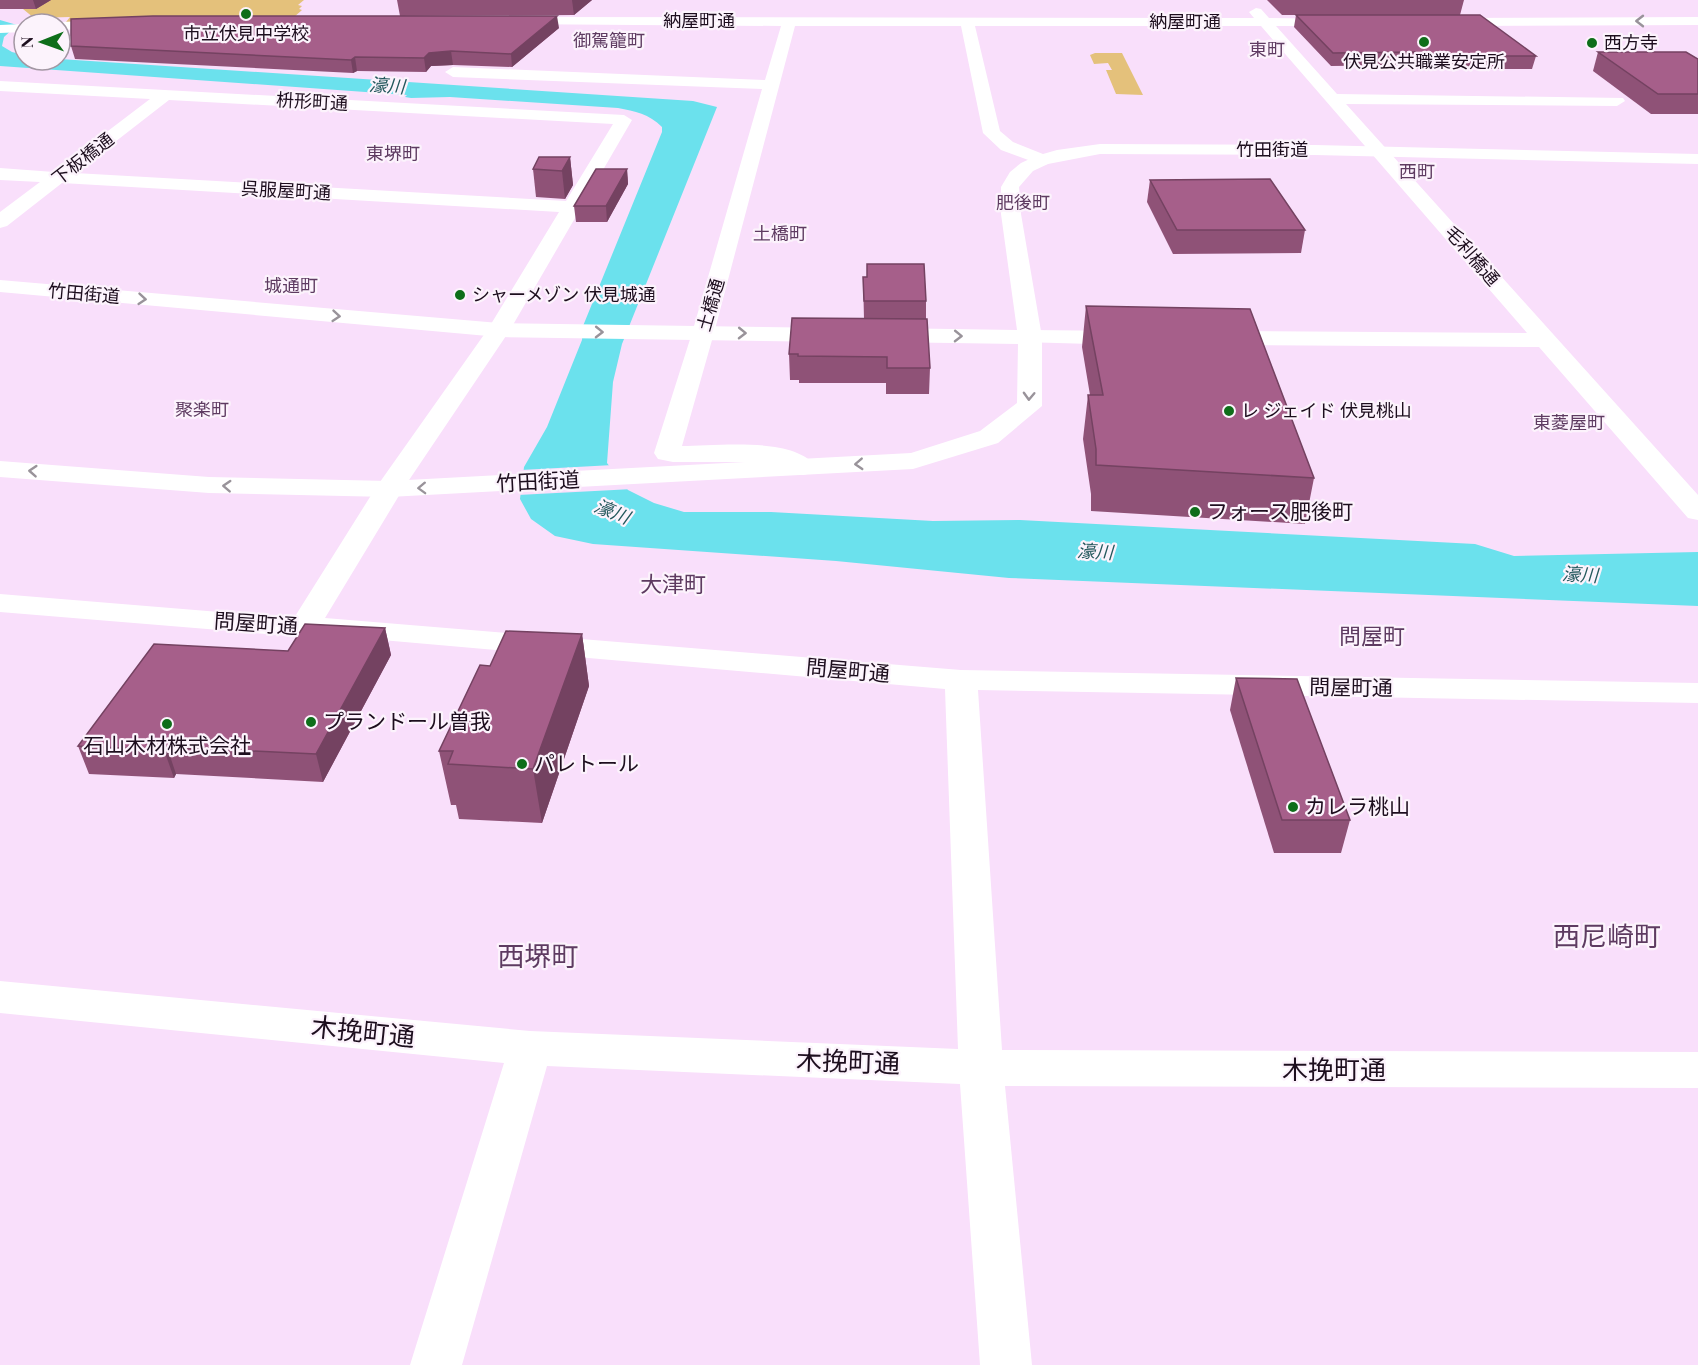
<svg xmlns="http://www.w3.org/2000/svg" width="1698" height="1365" viewBox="0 0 1698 1365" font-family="'Playfair Display','Noto Sans JP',serif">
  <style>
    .green { fill: #e4c17b }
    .water { fill: #6be1ed }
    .pier { fill: #f9dffb }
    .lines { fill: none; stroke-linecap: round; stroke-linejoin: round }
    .minor { fill: #fff; fill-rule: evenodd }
    .major { fill: #fff; fill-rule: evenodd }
    .wall { fill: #8f5277 }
    .shaded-wall { fill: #744261 }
    .building { fill: #a65f8a; stroke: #744261; stroke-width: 1.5 }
    .oneway { stroke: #99939a }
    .poi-dot { fill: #0e6e1a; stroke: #fcf3fc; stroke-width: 2 }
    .labels { text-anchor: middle; stroke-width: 4.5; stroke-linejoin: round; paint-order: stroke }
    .far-street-label { font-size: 18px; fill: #1d0e1e; stroke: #fcf3fc }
    .far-poi-label { font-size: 18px; fill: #1d0e1e; stroke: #fcf3fc; text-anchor: start }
    .far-neighbourhood-label { font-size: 18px; fill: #5e3b61; stroke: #fcf3fc }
    .far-water-label { font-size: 18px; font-style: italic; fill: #24585d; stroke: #fcf3fc }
    .street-label { font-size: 21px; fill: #1d0e1e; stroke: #fcf3fc }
    .poi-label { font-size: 21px; fill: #1d0e1e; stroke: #fcf3fc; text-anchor: start }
    .neighbourhood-label { font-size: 22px; fill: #5e3b61; stroke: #fcf3fc }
    .near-street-label { font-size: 26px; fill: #1d0e1e; stroke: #fcf3fc }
    .near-neighbourhood-label { font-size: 27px; fill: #5e3b61; stroke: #fcf3fc }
  </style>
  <rect width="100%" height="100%" fill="#f9dffb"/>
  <g class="green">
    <polygon points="38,0 304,0 298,5 302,6 299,9 302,10 293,18 66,22 70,17 34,18 23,9"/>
    <polygon points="1095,53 1122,53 1143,95 1116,94 1106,70 1112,70 1108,63 1094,64 1090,55"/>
  </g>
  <path class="water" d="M0,20L17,25L4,37L2,46L12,52L24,55V60L60,59L693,101L717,107L622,344L613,382L607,463L628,490L654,503L684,512H771L933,521L1020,520L1475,544L1514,556L1698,552V606L1009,578L836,561L593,544L555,536L531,519L520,499L524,467L547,427L582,340L583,326L662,132V127C649,114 635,111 618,108L450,97L411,98L405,97L407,95L0,66Z"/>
  <polygon class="pier" points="613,465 633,489 518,495 521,470"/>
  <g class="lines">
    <g class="minor">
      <path d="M1256,8L1261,9L1269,18L1344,19L1346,22L1339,26H1276L1337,94L1623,98L1625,101L1617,106L1346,104L1698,495V520L1688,518L1539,347L1218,345L1210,343L1206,338L1210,333L1218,331L1527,333L1261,26H975L1000,131L1013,142L1048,156L1051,160L1048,164L1042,165L1001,150L983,133L961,26H795L714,333L682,446C716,446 795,436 816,467L812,473L803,475L794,473L771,462H673L658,459L654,453L692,333L762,89L453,77L445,72L453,67L765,80L781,26L507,24L505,21L507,18L512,17L1254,18L1249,12Z"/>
      <polygon points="1698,17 1698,25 1445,26 1438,22 1445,18"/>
      <polygon points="115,20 122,24 120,27 60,30 60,24 54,24 60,22"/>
      <polygon points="24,24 24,32 0,33 0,25"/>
      <path d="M0,81L624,115L632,120L510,330L403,489L325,618L961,670L1698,683V703L978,690L1002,1050L1698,1052V1088L1005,1086L1032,1365H980L960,1084L547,1066L462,1365H410L504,1063L0,1013V981L530,1031L958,1049L945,689L336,636L303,637L0,612V594L294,618L375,489L488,329L559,212L62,183L7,226L0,228V212L40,182L0,180V168L54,172L150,99L0,91ZM169,100L613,124L566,201L75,173Z"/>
      <polygon points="1030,330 1127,331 1135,333 1139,338 1135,343 1127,345 1022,342 1018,337 1022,332"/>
    </g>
    <g class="major">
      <polygon points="1100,144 1315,145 1698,154 1698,164 1315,155 1100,154 1048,164 1033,171 1019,187 1021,214 1042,337 1042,406 998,443 913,469 389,497 209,493 0,477 0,461 209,477 389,481 911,453 980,431 1017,403 1018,344 885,342 877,340 873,335 877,330 885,328 1017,330 1001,214 1001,187 1010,172 1021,163 1036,156 1057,150"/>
      <polygon points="0,280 499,323 836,328 844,330 848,335 844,340 836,342 499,337 0,292"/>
    </g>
  </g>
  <g class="wall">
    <polygon points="0,0 51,0 36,9 0,9"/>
    <polygon points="397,0 592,0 574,15 400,16"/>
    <polygon points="1267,0 1464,0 1460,15 1282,15"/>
    <polygon points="1296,15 1536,56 1532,69 1417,69 1412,65 1331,66 1294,27"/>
    <polygon points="559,28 512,67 453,65 431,66 426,72 357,71 353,73 75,59 71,46"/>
    <polygon points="1598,52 1698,59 1698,114 1651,114 1593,71"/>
    <polygon points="570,157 573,185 565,199 536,197 533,169"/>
    <polygon points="627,169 628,184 607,222 576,222 574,206"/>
    <polygon points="1150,180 1305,230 1301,253 1173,254 1147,202"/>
    <polygon points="863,277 926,301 926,319 930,368 929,394 886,394 886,383 799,383 799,380 790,380 789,354 864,319"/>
    <polygon points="1086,306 1314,478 1305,524 1091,511 1091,494 1083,439 1088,395 1090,395 1082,347"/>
    <polygon points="385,628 391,655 323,782 176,774 174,778 89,774 78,746"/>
    <polygon points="582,634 589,686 542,823 459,819 456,805 451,805 439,751 490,666"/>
    <polygon points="1236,678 1350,820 1341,853 1274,853 1230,710"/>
  </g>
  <g class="shaded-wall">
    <polygon points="33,0 51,0 36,9"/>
    <polygon points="572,0 592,0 574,15"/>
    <polygon points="557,16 559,28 512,67 511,54"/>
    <polygon points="451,51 453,65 431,66 426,72 424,58 429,53"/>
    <polygon points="355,57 357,71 353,73 351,60"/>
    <polygon points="570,157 573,185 565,199 562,171"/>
    <polygon points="627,169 628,184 607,222 606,206"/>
    <polygon points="385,628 391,655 323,782 316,754"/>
    <polygon points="582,634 589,686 542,823 533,769"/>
    <polygon points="167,747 176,774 174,778 164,750"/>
  </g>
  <g class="building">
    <polygon points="1296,15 1480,15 1536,56 1420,56 1415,52 1333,53"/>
    <polygon points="153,16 557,16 511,54 451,51 429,53 424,58 355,57 351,60 71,46 71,19"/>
    <polygon points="1598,52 1686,52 1698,59 1698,94 1658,94"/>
    <polygon points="539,157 570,157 562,171 533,169"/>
    <polygon points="596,169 627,169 606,206 574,206"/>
    <polygon points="1270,179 1305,230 1177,230 1150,180"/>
    <polygon points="867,264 924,264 926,301 864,301 863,277 867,277"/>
    <polygon points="1086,306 1250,309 1314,478 1096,465 1096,449 1088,395 1103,395"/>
    <polygon points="792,318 927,319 930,368 887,368 887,357 798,356 798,354 789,354"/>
    <polygon points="305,624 385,628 316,754 167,747 164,750 78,746 154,644 288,651"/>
    <polygon points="506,631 582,634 533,769 448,764 453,751 439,751 480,665 490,666"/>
    <polygon points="1236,678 1297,679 1350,820 1282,820"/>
  </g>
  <defs><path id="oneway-chevron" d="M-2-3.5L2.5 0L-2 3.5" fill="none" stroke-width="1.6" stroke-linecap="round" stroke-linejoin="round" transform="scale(1.5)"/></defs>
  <g class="oneway">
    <use href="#oneway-chevron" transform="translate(1640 21) rotate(180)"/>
    <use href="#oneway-chevron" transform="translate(142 299) rotate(5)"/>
    <use href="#oneway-chevron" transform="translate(336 316) rotate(5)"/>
    <use href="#oneway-chevron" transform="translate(599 332) rotate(1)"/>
    <use href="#oneway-chevron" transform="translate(742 333) rotate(1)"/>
    <use href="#oneway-chevron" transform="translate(958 336) rotate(1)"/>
    <use href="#oneway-chevron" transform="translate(1029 396) rotate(92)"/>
    <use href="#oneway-chevron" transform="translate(859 464) rotate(177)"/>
    <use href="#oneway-chevron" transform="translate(33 471) rotate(-176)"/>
    <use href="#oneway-chevron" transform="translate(227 486) rotate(-177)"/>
    <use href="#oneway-chevron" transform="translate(422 488) rotate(178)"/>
  </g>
  <g class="poi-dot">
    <circle cx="246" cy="14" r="6"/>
    <circle cx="1424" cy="42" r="6"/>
    <circle cx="1592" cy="43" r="6"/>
    <circle cx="460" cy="295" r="6"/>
    <circle cx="1229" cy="411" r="6"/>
    <circle cx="1195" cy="512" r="6"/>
    <circle cx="311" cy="722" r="6"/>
    <circle cx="167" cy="724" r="6"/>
    <circle cx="522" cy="764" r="6"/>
    <circle cx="1293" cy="807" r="6"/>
  </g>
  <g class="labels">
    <g class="far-street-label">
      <text x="699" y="27">納屋町通</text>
      <text x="1185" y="28">納屋町通</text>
      <text transform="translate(312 102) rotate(3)" y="6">枡形町通</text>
      <text x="1272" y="156">竹田街道</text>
      <text transform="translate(83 159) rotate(-38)" y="6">下板橋通</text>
      <text transform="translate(286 191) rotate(3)" y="6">呉服屋町通</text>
      <text transform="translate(1472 256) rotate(49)" y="6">毛利橋通</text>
      <text transform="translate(84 294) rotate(5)" y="6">竹田街道</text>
      <text transform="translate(711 305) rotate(-74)" y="6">土橋通</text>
    </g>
    <g class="far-poi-label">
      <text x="246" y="40" text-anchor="middle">市立伏見中学校</text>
      <text x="1604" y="49">西方寺</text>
      <text x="1424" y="68" text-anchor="middle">伏見公共職業安定所</text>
      <text x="472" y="301">シャーメゾン 伏見城通</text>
      <text x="1241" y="417">レ ジェイド 伏見桃山</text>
    </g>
    <g class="far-neighbourhood-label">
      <text x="609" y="47">御駕籠町</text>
      <text x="1267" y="56">東町</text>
      <text x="393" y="160">東堺町</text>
      <text x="1417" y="178">西町</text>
      <text x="1023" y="209">肥後町</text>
      <text x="780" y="240">土橋町</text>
      <text x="291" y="292">城通町</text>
      <text x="202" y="416">聚楽町</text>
      <text x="1569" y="429">東菱屋町</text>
    </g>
    <g class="far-water-label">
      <text transform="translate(387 86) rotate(4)" y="6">濠川</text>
      <text transform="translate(612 512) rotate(22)" y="6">濠川</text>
      <text transform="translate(1095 552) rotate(3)" y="6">濠川</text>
      <text transform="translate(1580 575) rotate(3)" y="6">濠川</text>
    </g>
    <g class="street-label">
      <text transform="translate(538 482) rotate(-3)" y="7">竹田街道</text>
      <text transform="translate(256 624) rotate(4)" y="7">問屋町通</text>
      <text transform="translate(848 671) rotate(5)" y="7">問屋町通</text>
      <text transform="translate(1351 688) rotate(1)" y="7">問屋町通</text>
    </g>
    <g class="poi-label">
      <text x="1207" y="519">フォース肥後町</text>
      <text x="323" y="729">プランドール曽我</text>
      <text x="167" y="753" text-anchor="middle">石山木材株式会社</text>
      <text x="534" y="771">パレトール</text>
      <text x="1305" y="814">カレラ桃山</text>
    </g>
    <g class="neighbourhood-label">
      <text x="673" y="592">大津町</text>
      <text x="1372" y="644">問屋町</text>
    </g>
    <g class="near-street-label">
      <text transform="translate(363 1032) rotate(6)" y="9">木挽町通</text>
      <text transform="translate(848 1062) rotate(2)" y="9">木挽町通</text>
      <text x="1334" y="1079">木挽町通</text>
    </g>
    <g class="near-neighbourhood-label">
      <text x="1607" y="946">西尼崎町</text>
      <text x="538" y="966">西堺町</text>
    </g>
  </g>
  <g transform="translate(42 42) rotate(269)"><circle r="28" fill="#fcf3fc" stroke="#a397a3" stroke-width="1.5"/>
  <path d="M0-4.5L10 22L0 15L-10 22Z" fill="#0e6e1a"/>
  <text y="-9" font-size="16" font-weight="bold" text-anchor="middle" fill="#1d0e1e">N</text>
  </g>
</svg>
